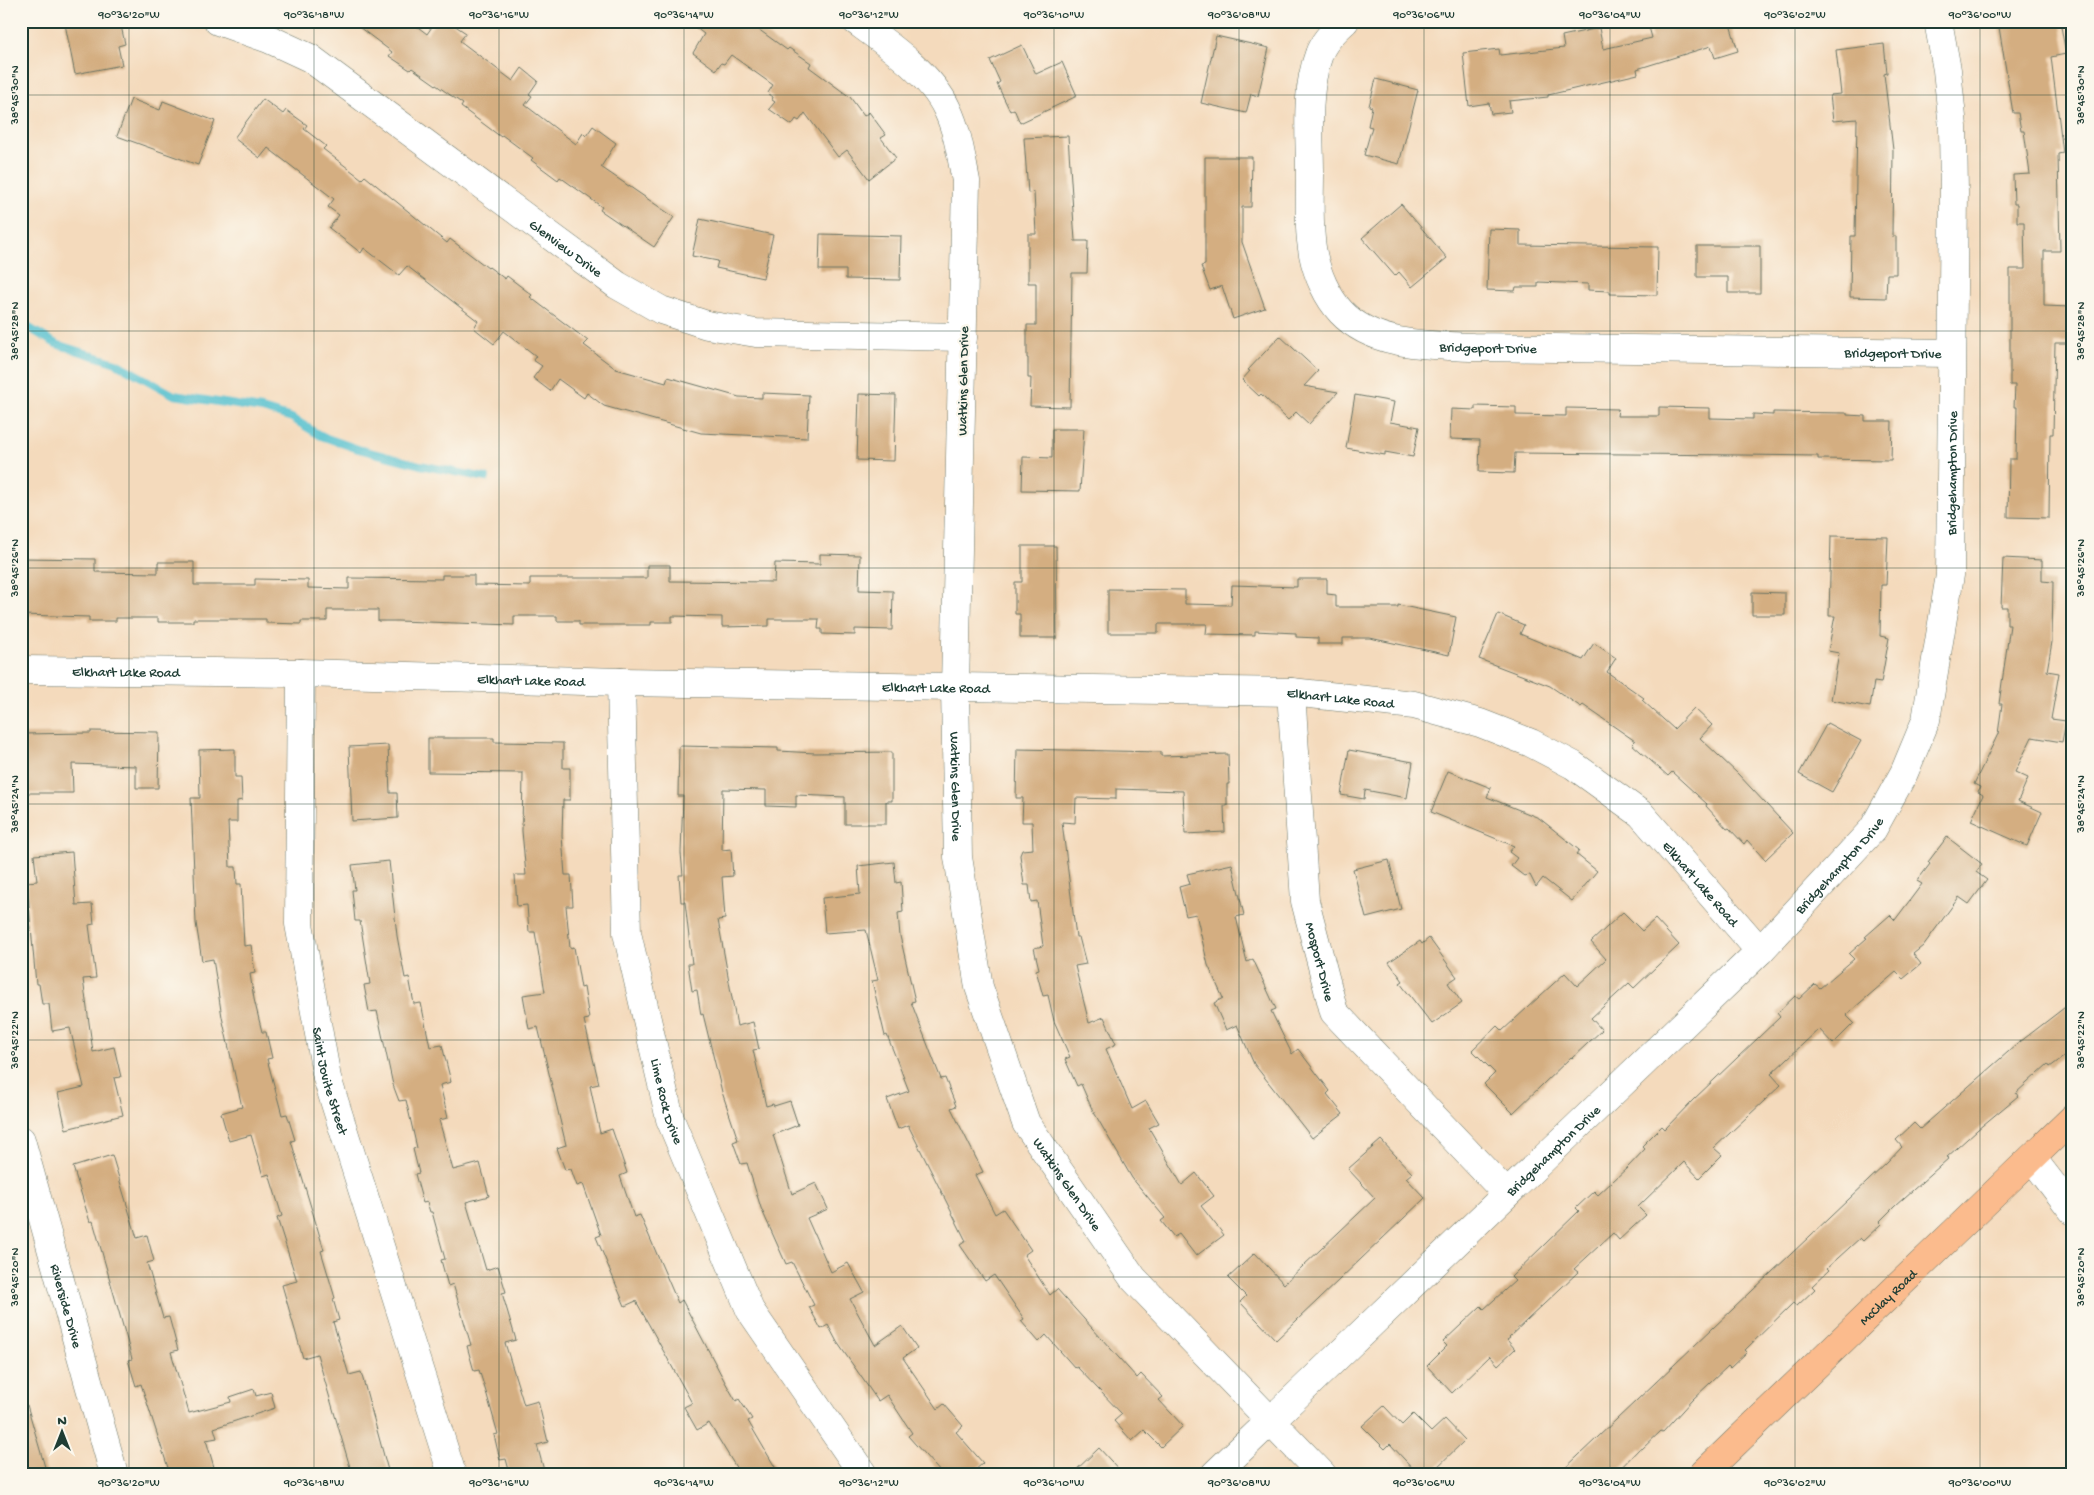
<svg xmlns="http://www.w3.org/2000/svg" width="2094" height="1495" viewBox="0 0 2094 1495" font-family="'Gochi Hand',sans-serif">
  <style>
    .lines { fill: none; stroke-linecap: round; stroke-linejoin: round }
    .stream { stroke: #53bfce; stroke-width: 8 }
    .building { fill: #d4ae81 }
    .minor-casing { stroke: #6a7464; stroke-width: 29 }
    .major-casing { stroke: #6a7464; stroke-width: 29 }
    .minor { stroke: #fff; stroke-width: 28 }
    .major { stroke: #fbbb8d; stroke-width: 28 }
    .ticks { fill: none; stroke: #1f3d34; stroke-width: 1; stroke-opacity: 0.45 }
    .labels { text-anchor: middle; stroke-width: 4.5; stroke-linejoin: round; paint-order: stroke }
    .street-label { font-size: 14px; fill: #1f3d34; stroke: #fbf7ec }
    .neatline { fill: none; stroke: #1f3d34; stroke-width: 2 }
    .ticks-label { font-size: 12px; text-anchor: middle; fill: #1f3d34 }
  </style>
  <rect width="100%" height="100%" fill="#fbf7ec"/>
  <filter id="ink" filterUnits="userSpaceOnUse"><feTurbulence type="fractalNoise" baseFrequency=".02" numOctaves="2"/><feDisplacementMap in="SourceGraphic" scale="10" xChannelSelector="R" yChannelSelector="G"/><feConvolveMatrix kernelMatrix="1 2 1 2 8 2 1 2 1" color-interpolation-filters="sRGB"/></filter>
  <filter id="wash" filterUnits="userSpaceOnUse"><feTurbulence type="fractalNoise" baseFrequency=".0096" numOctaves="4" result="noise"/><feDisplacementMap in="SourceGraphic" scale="20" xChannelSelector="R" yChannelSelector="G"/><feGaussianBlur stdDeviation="1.12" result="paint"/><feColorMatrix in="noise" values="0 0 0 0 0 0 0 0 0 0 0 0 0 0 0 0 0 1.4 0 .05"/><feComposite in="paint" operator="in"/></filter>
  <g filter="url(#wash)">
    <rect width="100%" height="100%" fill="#f4dabc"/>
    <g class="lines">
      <polyline class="stream" points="21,323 56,344 116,363 174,395 262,409 292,418 321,436 358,449 420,465 486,478"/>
    </g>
    <g id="blocks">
      <g class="building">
        <polygon points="77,21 120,21 125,44 118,46 122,65 75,74 65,24"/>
        <polygon points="351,21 410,21 427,34 436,21 448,21 466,33 460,41 513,81 522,68 538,81 529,94 532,96 525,105 576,144 583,133 586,136 593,126 616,143 601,167 674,217 654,247 600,210 602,207 560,177 558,180 531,160 533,158 502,135 501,137 461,107 463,104 412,68 410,70 389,56 392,52"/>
        <polygon points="687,21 747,21 787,50 789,48 811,63 809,67 850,97 864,116 869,112 886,135 881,138 896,158 869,179 847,150 838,157 805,113 799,121 796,119 792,125 769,109 775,102 772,100 773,97 768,93 773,85 731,55 724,64 721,63 716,70 693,53 704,34"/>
        <polygon points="1670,21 1729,21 1738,51 1715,58 1711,46 1637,69 1638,74 1548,95 1548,97 1509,101 1511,112 1491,114 1489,103 1469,106 1463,53 1499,49 1500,55 1564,48 1562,36 1599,28 1603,49 1652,38 1649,27"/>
        <polygon points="1998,21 2060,21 2066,54 2051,57 2063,153 2058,154 2060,251 2044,251 2044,306 2071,307 2070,343 2055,343 2053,434 2050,434 2049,518 2008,517 2009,459 2016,459 2017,407 2014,407 2015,385 2010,385 2010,269 2025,269 2024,222 2017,222 2017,204 2014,204 2013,175 2030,174 2024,131 2021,131 2018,113 2013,113"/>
        <polygon points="1216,36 1269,48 1258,96 1251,94 1246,113 1201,103"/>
        <polygon points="1884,44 1887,73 1884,74 1893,150 1892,236 1896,236 1896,274 1887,274 1886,298 1850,297 1851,236 1855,236 1857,119 1833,121 1830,95 1841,94 1836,50"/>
        <polygon points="1022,45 1036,74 1062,62 1077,96 1020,123 1014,109 1010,111 997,84 1000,82 990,60"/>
        <polygon points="1376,79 1418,90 1399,164 1364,155 1372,127 1368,126 1372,107 1369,106"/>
        <polygon points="131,99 160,110 163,101 215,121 198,165 117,136"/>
        <polygon points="263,99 283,114 286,110 307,125 304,129 326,146 323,149 362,179 365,176 447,243 450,239 488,268 489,267 505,279 507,276 532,295 530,297 588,341 584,345 616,369 666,383 668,377 739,397 762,398 762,393 809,395 807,438 701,433 604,406 587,393 584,398 558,379 550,391 533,378 542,366 533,360 536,356 504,331 494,344 474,328 478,321 407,266 399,275 364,248 361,253 329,228 339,215 328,207 334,199 268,148 260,158 234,138"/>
        <polygon points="1068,136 1075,241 1088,241 1087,273 1072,273 1070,407 1030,406 1031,378 1028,378 1028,358 1027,358 1027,325 1036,325 1036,283 1028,283 1028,234 1036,234 1034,192 1028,193 1024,138"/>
        <polygon points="1205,157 1252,157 1251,207 1242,207 1242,242 1265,308 1233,319 1222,286 1210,290 1201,266 1205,265"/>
        <polygon points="1401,204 1447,258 1412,287 1399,272 1395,276 1362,238"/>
        <polygon points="700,219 773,235 763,278 716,268 718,261 692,256"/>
        <polygon points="1489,229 1520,230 1520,245 1658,247 1657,295 1610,294 1610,291 1588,290 1588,284 1538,282 1538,287 1516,287 1515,291 1487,290"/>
        <polygon points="820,234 901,236 900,280 846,279 846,270 819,270"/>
        <polygon points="1697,246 1760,246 1760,293 1728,293 1728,277 1697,277"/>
        <polygon points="1280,336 1318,371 1304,386 1338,392 1309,424 1296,412 1288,420 1261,394 1259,396 1242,380 1250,371 1248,370"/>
        <polygon points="859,394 896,395 894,461 857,460"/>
        <polygon points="1355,395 1394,402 1390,422 1419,427 1413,457 1385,452 1385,455 1346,448"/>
        <polygon points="1475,406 1516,407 1516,415 1566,416 1566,408 1618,409 1617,416 1659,416 1659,407 1710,408 1710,418 1753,419 1753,414 1773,415 1773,412 1847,413 1847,415 1865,416 1865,421 1892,421 1891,460 1818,459 1818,456 1743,455 1515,453 1514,473 1479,472 1480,440 1450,439 1451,409 1475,410"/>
        <polygon points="1052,429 1084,429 1080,491 1022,490 1023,457 1052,458"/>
        <polygon points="1831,536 1888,537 1886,585 1881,585 1880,636 1889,638 1881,683 1874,682 1870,707 1831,700 1839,653 1828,651 1835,616 1829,616"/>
        <polygon points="1022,546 1056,546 1057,638 1020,638 1020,614 1015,614 1015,582 1022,582"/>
        <polygon points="820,554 860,555 859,590 893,591 892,630 855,629 855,635 822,634 822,629 818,629 819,619 769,619 769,626 722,627 722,617 672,616 672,622 651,622 651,625 579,625 579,621 557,621 557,616 514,616 514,625 398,621 378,621 378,610 327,610 327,621 301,621 301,624 266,623 266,619 193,619 193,622 158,622 158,618 116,618 116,621 89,621 89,617 21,615 21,558 95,559 95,572 158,573 158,562 194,562 194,585 255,585 255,579 308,580 308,588 349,589 349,578 442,579 442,575 474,575 474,585 530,586 530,578 647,578 647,565 670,565 670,581 774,582 775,563 820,564"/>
        <polygon points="2003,558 2042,560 2042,581 2053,582 2052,642 2047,671 2059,673 2051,719 2066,721 2062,742 2032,737 2015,772 2028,778 2018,801 2042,812 2027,846 1971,821 1983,795 1978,792 1980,787 1974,784 1998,734 2002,704 1999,704 2010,625 2007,625 2007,607 2001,607"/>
        <polygon points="1297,579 1327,579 1327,594 1336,595 1336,607 1398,607 1398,605 1456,617 1449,655 1370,638 1343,638 1343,644 1318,644 1318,638 1296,637 1296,633 1255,631 1255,635 1206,634 1207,624 1158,624 1158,633 1108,633 1108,589 1185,590 1185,604 1231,605 1232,585 1297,587"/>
        <polygon points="1752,592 1785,593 1785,615 1752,615"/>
        <polygon points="1498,614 1524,625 1520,634 1583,660 1594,643 1616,658 1607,672 1644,698 1642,700 1674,729 1694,708 1712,725 1700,738 1738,774 1793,833 1765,860 1747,840 1744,844 1729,828 1727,829 1706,806 1707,804 1672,772 1668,776 1632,744 1635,741 1583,705 1581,707 1550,686 1479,659"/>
        <polygon points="1827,723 1861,741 1832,792 1799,774"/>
        <polygon points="91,731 159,732 158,788 136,788 136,766 72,764 73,793 22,793 21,734 91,733"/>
        <polygon points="428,738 494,738 494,742 563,743 563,768 570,768 570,800 563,800 562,836 565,875 571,875 573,906 566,906 570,948 574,947 581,988 584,987 589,1019 584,1020 599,1084 590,1086 600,1133 612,1129 627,1173 620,1176 634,1217 640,1215 678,1303 682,1300 725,1382 736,1401 739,1399 752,1419 748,1421 779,1474 740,1474 709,1423 697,1430 684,1407 692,1403 636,1301 625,1306 596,1237 601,1235 583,1184 577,1186 571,1169 565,1170 557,1148 566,1145 538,1027 529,1029 523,995 545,992 535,932 529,932 527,905 517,906 515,875 526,875 522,831 523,773 428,772"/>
        <polygon points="388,745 390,793 397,793 398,818 352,821 349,747"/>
        <polygon points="679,746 778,748 778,751 815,753 892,752 892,801 886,801 886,824 845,824 845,797 796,795 796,807 766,806 766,790 723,789 722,850 731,849 733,876 722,877 725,919 718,920 737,1026 753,1022 759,1049 753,1050 766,1106 773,1104 774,1106 790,1101 798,1125 773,1135 792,1194 816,1183 828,1209 807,1218 831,1272 848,1263 864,1292 850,1299 875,1345 902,1326 917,1348 903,1358 938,1409 944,1404 963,1426 956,1432 983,1463 971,1474 942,1474 908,1436 912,1433 887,1395 878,1401 837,1342 828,1325 821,1329 809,1307 814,1305 792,1262 786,1264 761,1208 747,1163 741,1164 733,1142 738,1140 722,1092 703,1014 701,1015 697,990 692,991 688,964 692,964 685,902 681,902 679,875 683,875 681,853 683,796 678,796"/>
        <polygon points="235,749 235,777 241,777 242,800 237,801 237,822 228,822 230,867 236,867 237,884 241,884 244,946 251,945 255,973 250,974 254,999 262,1032 266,1032 272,1058 267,1059 282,1115 287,1114 295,1140 291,1141 324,1250 321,1251 335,1298 333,1299 339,1320 333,1322 349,1375 361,1372 389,1474 352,1474 317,1354 303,1358 282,1285 297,1281 277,1218 282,1216 269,1174 263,1176 251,1135 229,1141 221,1113 242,1107 222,1017 213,959 202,961 196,923 191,798 200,798 199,750"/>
        <polygon points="1017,749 1161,752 1161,756 1228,754 1229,784 1227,784 1227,806 1224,806 1225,832 1185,834 1183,791 1116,789 1116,799 1076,798 1075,823 1062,822 1076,937 1079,937 1086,964 1075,966 1089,1023 1104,1017 1116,1044 1106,1049 1132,1109 1146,1101 1159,1123 1149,1128 1182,1185 1196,1173 1214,1196 1201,1206 1224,1235 1196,1256 1179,1234 1174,1237 1161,1221 1165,1218 1132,1178 1092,1109 1081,1084 1077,1086 1065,1059 1070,1057 1054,1021 1048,995 1043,996 1036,970 1039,969 1034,948 1043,946 1037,901 1031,902 1029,885 1024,885 1020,855 1022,850 1033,849 1032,822 1022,822 1023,798 1016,798"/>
        <polygon points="1349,750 1413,762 1407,798 1365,790 1364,799 1341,795"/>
        <polygon points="1448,771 1491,788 1487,797 1539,818 1579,850 1576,854 1597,871 1572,901 1543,878 1536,887 1530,875 1524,876 1511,866 1517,858 1509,852 1514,846 1431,812"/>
        <polygon points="1947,837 1982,864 1976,872 1987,880 1969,904 1959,897 1923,946 1913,954 1921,964 1903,979 1896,972 1846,1015 1854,1023 1833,1044 1819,1029 1771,1074 1781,1085 1714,1148 1722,1155 1699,1178 1684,1162 1638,1207 1646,1215 1619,1240 1613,1233 1574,1269 1578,1272 1509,1337 1510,1338 1507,1340 1515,1349 1498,1365 1490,1356 1452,1393 1427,1366 1447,1346 1443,1342 1481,1306 1484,1309 1515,1281 1511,1277 1579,1211 1576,1208 1594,1191 1598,1195 1628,1167 1645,1149 1642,1146 1662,1126 1665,1129 1693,1100 1780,1017 1777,1013 1795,996 1799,999 1815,984 1820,988 1854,959 1849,954 1867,938 1865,937 1890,915 1895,920 1922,884 1917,881 1930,864 1928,862"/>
        <polygon points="72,852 76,905 92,904 94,924 89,925 96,978 83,979 93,1052 114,1047 121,1077 114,1078 123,1115 66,1129 58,1093 84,1087 70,1028 52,1031 49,1004 42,1004 39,984 36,984 27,882 37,881 34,855"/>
        <polygon points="1389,860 1401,909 1366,918 1353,869"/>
        <polygon points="389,861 397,936 405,978 409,977 414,1004 421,1003 430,1047 442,1045 451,1082 440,1085 448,1118 439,1120 453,1170 480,1163 489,1196 466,1202 486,1270 498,1266 506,1292 502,1293 516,1340 505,1343 524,1405 538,1401 548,1442 537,1445 545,1474 510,1474 506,1459 500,1460 494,1435 498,1434 487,1395 479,1370 474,1371 467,1346 471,1345 453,1284 448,1286 441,1260 445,1259 432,1212 430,1212 427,1202 423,1203 415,1174 419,1173 413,1149 417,1148 406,1100 399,1101 393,1085 377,1011 369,1012 364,985 370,984 360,921 355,921 352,890 355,890 352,865"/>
        <polygon points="894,862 896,883 901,882 903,912 898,913 900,936 915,1001 911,1002 941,1079 945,1078 956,1106 951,1108 983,1172 975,1175 995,1214 1003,1209 1031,1250 1024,1255 1050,1295 1057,1289 1137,1378 1141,1374 1163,1397 1159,1400 1183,1426 1161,1447 1144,1430 1132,1441 1114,1421 1122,1414 1077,1367 1075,1368 1046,1335 1039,1342 1021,1321 1024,1319 994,1275 985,1281 960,1245 966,1241 908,1125 898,1129 887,1099 909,1091 887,1035 885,1036 872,981 878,980 866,930 825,933 822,898 860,894 858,866"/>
        <polygon points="1232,864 1244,915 1236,917 1247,962 1253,959 1276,1009 1271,1011 1292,1054 1298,1049 1330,1091 1327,1094 1343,1114 1312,1138 1254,1064 1237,1025 1226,1030 1214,1003 1223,998 1208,965 1196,914 1186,916 1179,887 1190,884 1187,874"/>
        <polygon points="1623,912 1642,931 1655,919 1679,945 1634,988 1629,983 1591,1018 1602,1030 1572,1058 1571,1057 1513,1113 1484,1084 1495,1073 1472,1050 1497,1026 1502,1031 1565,973 1577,986 1606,959 1591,942"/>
        <polygon points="1429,938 1457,977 1448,983 1462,1003 1432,1024 1400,983 1403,981 1389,962 1420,941 1422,944"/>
        <polygon points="2073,1001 2073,1050 2050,1067 2048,1064 2016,1093 2018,1096 1977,1130 1947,1157 1949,1158 1895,1206 1879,1222 1881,1224 1863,1241 1860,1238 1827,1268 1829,1270 1812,1286 1815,1289 1797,1306 1793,1303 1745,1350 1747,1352 1730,1368 1728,1366 1692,1400 1663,1432 1661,1431 1642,1449 1640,1448 1615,1474 1559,1474 1887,1163 1902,1147 1896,1140 1914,1123 1920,1129 2016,1045"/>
        <polygon points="1381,1140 1412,1173 1406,1178 1425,1198 1276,1340 1240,1302 1246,1296 1228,1278 1255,1253 1284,1284 1375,1198 1348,1169"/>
        <polygon points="112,1155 137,1238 147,1235 154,1261 147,1263 163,1318 169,1317 178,1350 171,1352 189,1413 231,1402 230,1397 254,1389 256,1396 271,1392 275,1408 214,1428 217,1438 206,1440 216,1474 170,1474 141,1384 136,1386 128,1360 132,1359 127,1340 93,1221 90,1222 73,1167"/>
        <polygon points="27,1405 47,1474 21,1474 21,1406"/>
        <polygon points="1384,1406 1402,1425 1413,1414 1431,1432 1445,1419 1465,1440 1430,1474 1418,1474 1390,1444 1385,1449 1362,1426"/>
        <polygon points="1099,1448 1123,1474 1072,1474"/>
      </g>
    </g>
  </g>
  <g filter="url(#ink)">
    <use href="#blocks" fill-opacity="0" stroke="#6a7464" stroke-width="1"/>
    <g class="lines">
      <defs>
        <g id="minor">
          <path id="s1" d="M218,21L269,39L310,58L617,285L661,310L707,325L756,333L963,337"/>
          <path id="s2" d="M856,21C886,43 931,74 947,109C958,132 961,156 966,181L955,688L958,857L979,987L1026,1123L1133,1278L1322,1474"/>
          <path id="s3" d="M1345,21C1336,29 1323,42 1319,54C1305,92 1310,134 1310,174C1310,200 1308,228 1313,254C1317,274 1327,297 1341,312C1374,347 1429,345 1473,347L1951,353"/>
          <path id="s4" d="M21,670L301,673L621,682L1291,692L1414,705L1480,723L1531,743L1573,765L1641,814L1760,951"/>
          <path id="s5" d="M301,673L299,924L327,1078L452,1474"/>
          <path id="s6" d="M621,682L627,933L670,1119L750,1310L863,1474"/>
          <path id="s7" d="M1291,692L1305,901L1334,1012L1506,1193"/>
          <path id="s8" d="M21,1140L114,1474"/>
          <polyline points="2032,1158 2073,1211"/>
          <path id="s9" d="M1215,1474L1760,951L1873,829L1904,773L1926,720L1950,575L1954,193L1953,127L1947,70L1938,21"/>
        </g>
        <g id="major">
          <path id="s10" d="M1703,1474L2073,1118"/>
        </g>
      </defs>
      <use href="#minor" class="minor-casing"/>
      <use href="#major" class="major-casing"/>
      <use href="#minor" class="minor"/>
      <use href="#major" class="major"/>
    </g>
  </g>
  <path class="ticks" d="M129,21V1474M314,21V1474M499,21V1474M684,21V1474M869,21V1474M1054,21V1474M1239,21V1474M1424,21V1474M1610,21V1474M1795,21V1474M1980,21V1474M21,95H2073M21,331H2073M21,568H2073M21,804H2073M21,1040H2073M21,1277H2073"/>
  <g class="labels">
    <g class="street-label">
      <text dy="5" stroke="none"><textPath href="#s1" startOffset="418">Glenview Drive</textPath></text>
      <text dy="5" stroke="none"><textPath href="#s3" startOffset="464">Bridgeport Drive</textPath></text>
      <text dy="5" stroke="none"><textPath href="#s3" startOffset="869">Bridgeport Drive</textPath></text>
      <text transform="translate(962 381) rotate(-89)" y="5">Watkins Glen Drive</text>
      <text dy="5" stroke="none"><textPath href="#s9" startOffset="1292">Bridgehampton Drive</textPath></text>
      <text dy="5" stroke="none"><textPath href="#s4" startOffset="105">Elkhart Lake Road</textPath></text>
      <text dy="5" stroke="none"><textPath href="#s4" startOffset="510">Elkhart Lake Road</textPath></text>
      <text dy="5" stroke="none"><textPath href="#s4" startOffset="915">Elkhart Lake Road</textPath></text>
      <text dy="5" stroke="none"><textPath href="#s4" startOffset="1320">Elkhart Lake Road</textPath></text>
      <text dy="5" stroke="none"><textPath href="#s2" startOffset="808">Watkins Glen Drive</textPath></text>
      <text dy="5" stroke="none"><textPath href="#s9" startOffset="872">Bridgehampton Drive</textPath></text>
      <text dy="5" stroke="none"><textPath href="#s4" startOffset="1740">Elkhart Lake Road</textPath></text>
      <text dy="5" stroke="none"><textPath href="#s7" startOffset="272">Mosport Drive</textPath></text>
      <text dy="5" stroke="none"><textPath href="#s5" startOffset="411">Saint Jovite Street</textPath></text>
      <text dy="5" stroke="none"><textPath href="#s6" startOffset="424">Lime Rock Drive</textPath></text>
      <text dy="5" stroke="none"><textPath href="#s9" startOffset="468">Bridgehampton Drive</textPath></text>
      <text dy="5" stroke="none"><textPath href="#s2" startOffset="1228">Watkins Glen Drive</textPath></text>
      <text dy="5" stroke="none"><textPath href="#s10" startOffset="256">McClay Road</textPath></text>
      <text dy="5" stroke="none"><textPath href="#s8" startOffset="172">Riverside Drive</textPath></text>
    </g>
  </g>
  <rect width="2094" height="1495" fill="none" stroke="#fbf7ec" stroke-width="55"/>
  <g transform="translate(62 1432)" stroke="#fbf7ec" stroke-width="4" paint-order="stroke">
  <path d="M0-4L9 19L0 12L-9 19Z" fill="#1f3d34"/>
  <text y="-8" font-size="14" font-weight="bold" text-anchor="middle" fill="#1f3d34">N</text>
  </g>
  <rect x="28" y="28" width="2038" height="1440" class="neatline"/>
  <g class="ticks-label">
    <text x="129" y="18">90°36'20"W</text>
    <text x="314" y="18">90°36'18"W</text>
    <text x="499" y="18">90°36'16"W</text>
    <text x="684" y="18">90°36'14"W</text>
    <text x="869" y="18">90°36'12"W</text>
    <text x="1054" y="18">90°36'10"W</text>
    <text x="1239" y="18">90°36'08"W</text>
    <text x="1424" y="18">90°36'06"W</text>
    <text x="1610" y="18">90°36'04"W</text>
    <text x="1795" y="18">90°36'02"W</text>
    <text x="1980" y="18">90°36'00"W</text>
    <text transform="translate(14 95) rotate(-90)" y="4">38°45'30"N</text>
    <text transform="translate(2080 95) rotate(-90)" y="4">38°45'30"N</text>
    <text transform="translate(14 331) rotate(-90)" y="4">38°45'28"N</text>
    <text transform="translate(2080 331) rotate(-90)" y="4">38°45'28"N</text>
    <text transform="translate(14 568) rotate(-90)" y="4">38°45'26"N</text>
    <text transform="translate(2080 568) rotate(-90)" y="4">38°45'26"N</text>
    <text transform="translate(14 804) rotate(-90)" y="4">38°45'24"N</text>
    <text transform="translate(2080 804) rotate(-90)" y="4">38°45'24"N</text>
    <text transform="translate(14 1040) rotate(-90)" y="4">38°45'22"N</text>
    <text transform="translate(2080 1040) rotate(-90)" y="4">38°45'22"N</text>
    <text transform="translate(14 1277) rotate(-90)" y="4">38°45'20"N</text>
    <text transform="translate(2080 1277) rotate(-90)" y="4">38°45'20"N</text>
    <text x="129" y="1486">90°36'20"W</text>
    <text x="314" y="1486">90°36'18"W</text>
    <text x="499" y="1486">90°36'16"W</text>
    <text x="684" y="1486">90°36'14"W</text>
    <text x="869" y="1486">90°36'12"W</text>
    <text x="1054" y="1486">90°36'10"W</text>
    <text x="1239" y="1486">90°36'08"W</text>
    <text x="1424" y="1486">90°36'06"W</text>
    <text x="1610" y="1486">90°36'04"W</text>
    <text x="1795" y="1486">90°36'02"W</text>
    <text x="1980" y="1486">90°36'00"W</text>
  </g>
</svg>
